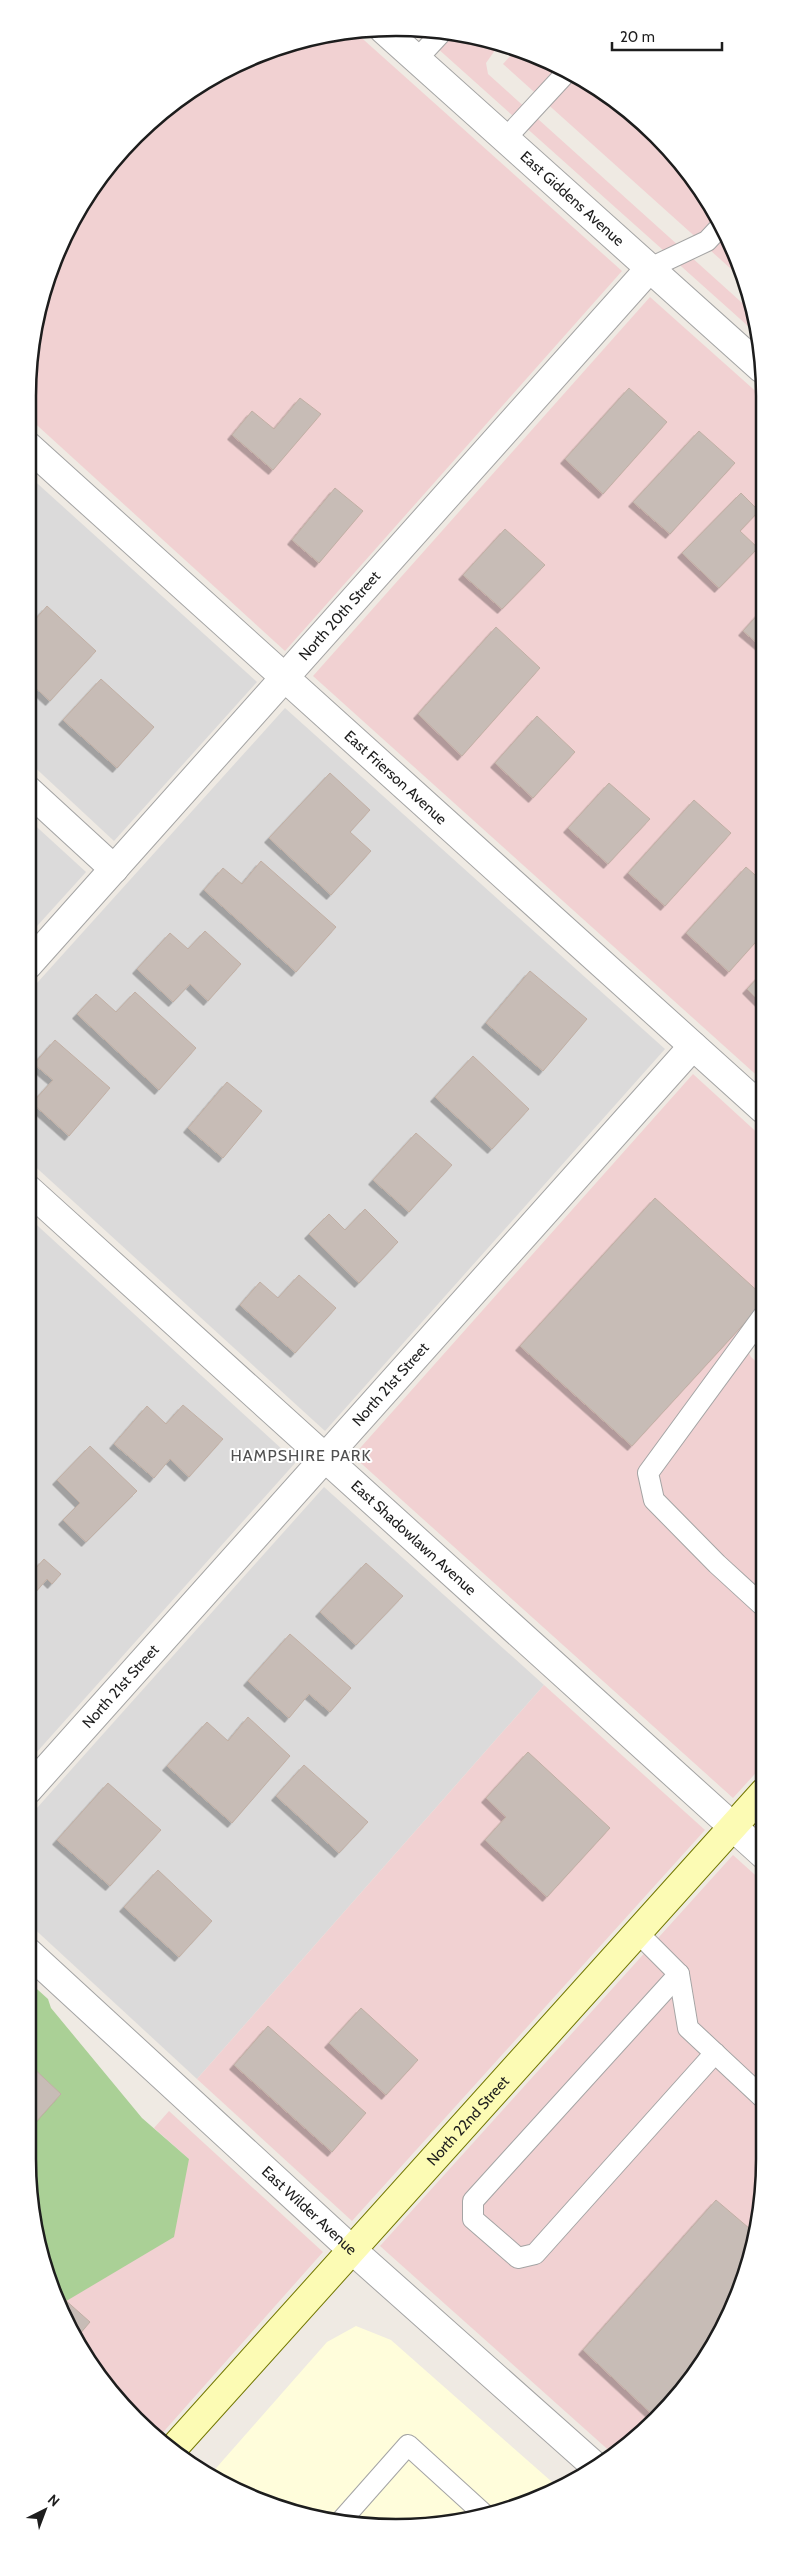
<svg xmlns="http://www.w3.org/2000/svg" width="792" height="2555" viewBox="0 0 792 2555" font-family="Cabin,sans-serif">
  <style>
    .residential { fill: #dbdada }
    .commercial { fill: #f1d1d2 }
    .education { fill: #fffddb }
    .forest { fill: #aad096 }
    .building { fill: #c7bcb6; stroke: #c1afa4; filter: url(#shadow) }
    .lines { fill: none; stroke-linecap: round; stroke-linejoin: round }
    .lane-casing { stroke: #a4a4a4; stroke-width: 22 }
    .street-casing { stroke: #a4a4a4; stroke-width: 30 }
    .secondary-casing { stroke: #727701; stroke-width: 30 }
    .lane { stroke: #fff; stroke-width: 20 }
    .street { stroke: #fff; stroke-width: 28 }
    .secondary { stroke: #fcfbb4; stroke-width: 28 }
    .labels { text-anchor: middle; stroke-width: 4; stroke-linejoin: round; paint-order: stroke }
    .street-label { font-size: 15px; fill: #1d1d1d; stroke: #fff }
    .neighbourhood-label { font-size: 16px; letter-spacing: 1px; fill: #505050; stroke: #fff }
    .rim { fill: none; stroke: #1d1d1d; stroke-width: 2.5 }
  </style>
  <defs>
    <filter id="shadow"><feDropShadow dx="-4.5" dy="4.5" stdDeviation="0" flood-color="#0004"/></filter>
  </defs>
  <rect width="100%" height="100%" fill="#efeae3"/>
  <g class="residential">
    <polygon points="28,475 257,682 114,841 28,761"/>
    <polygon points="285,708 665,1049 325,1431 28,1160 28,993"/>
    <polygon points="28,819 86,872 28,936"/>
    <polygon points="28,1217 296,1462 28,1762"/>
    <polygon points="324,1487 544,1685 197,2079 28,1923 28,1818"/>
  </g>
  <g class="commercial">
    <polygon points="417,30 468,35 498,46 486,63 488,74 750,310 758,335"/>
    <polygon points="355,32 622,271 285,651 28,417 35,324 56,255 90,191 136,135 192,89 255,55 324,35"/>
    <polygon points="514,52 580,77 657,136 727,233 740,277 503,64"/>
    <polygon points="650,297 761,396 763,1081 313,676"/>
    <polygon points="693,1074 763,1138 763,1318 746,1348 751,1357 763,1368 764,1764 733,1798 353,1456"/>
    <polygon points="544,1685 705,1830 352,2221 197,2079"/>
    <polygon points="733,1855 764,1883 764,2159 757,2231 737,2300 703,2363 614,2455 380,2246"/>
    <polygon points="169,2111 323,2252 158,2438 119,2402 58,2304 189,2159 154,2128"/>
  </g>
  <polygon class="education" points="356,2326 391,2340 560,2489 492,2515 420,2527 348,2524 233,2489 210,2475 327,2342"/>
  <polygon class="forest" points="28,1981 48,1999 51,2008 142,2118 189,2159 174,2237 63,2303 55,2300 35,2231 28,2159"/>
  <g class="building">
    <polygon points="629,388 667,422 603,494 565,459"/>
    <polygon points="300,398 321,414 273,470 232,435 252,411 274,429"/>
    <polygon points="699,431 735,463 670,534 633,502"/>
    <polygon points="335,488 363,511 319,563 292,540"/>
    <polygon points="741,493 759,511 740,531 758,548 719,588 682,553"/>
    <polygon points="505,529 545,565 502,609 463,575"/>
    <polygon points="47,606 96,651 50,701 28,681 28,628"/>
    <polygon points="762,610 762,647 743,631"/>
    <polygon points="496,627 540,668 462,756 418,714"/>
    <polygon points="101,679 154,727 117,768 63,720"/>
    <polygon points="537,716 575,752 533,798 495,763"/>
    <polygon points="330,773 370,810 350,832 371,851 331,895 269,838"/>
    <polygon points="609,783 650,819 608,864 568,828"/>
    <polygon points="694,800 731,833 665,906 628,873"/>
    <polygon points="261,861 336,927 296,972 204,890 223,868 242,884"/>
    <polygon points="746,867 762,881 762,935 729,972 686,933"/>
    <polygon points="205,931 241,964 208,1001 190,984 173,1002 137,969 170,933 188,949"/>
    <polygon points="530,971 587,1019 543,1071 486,1023"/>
    <polygon points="762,973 762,1004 747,989"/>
    <polygon points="135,992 196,1048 159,1090 77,1014 96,994 116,1012"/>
    <polygon points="55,1040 110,1088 69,1136 32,1103 53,1080 34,1064"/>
    <polygon points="473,1056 529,1109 492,1149 435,1097"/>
    <polygon points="227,1082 262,1111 223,1158 188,1128"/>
    <polygon points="416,1133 452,1165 409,1212 373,1180"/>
    <polygon points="655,1198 763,1296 763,1303 632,1446 520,1346"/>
    <polygon points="365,1209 398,1242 359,1283 309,1234 329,1214 345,1230"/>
    <polygon points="299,1275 336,1308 295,1353 240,1305 260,1282 278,1298"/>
    <polygon points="183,1405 223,1439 189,1477 170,1459 154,1478 114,1444 147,1406 166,1424"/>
    <polygon points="90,1446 137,1491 86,1542 63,1520 80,1503 57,1480"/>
    <polygon points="44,1559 61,1574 52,1584 47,1579 28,1601 28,1562 35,1569"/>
    <polygon points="366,1563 403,1596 356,1645 320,1612"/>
    <polygon points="290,1634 351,1688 330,1712 309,1694 289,1718 248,1681"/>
    <polygon points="248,1717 290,1756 232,1823 167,1766 207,1722 228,1741"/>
    <polygon points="528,1752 610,1828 547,1897 485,1840 506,1817 486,1798"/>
    <polygon points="304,1765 368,1822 339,1853 276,1796"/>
    <polygon points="108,1783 161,1830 110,1886 57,1840"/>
    <polygon points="158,1870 212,1921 179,1957 124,1907"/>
    <polygon points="361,2008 418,2060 386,2095 329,2043"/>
    <polygon points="268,2026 366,2113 332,2152 234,2065"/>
    <polygon points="28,2063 61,2094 28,2131"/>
    <polygon points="716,2200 756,2234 737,2300 703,2363 654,2416 583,2350"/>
    <polygon points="54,2290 90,2322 78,2336 55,2300"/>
  </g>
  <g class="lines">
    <defs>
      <g id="lane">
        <polyline points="417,59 442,32"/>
        <polyline points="506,138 567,72"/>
        <polyline points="650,268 707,241 721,226"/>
        <polyline points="763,1316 648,1473 654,1500 717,1564 764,1607"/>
        <polyline points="637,1932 679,1974 688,2028 764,2099"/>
        <polyline points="679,1974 473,2201 473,2219 518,2258 535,2254 715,2053"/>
        <polyline points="340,2522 408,2445 486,2516"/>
      </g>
      <g id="street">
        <path id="s1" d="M383,29L761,368"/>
        <path id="s2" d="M28,446L763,1109"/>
        <polyline points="28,790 114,869"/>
        <path id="s3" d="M28,965L650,268"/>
        <path id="s4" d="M28,1189L764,1855"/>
        <path id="s5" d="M28,1790L693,1046"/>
        <path id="s6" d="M28,1952L351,2249L596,2467"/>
      </g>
      <g id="secondary">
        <path id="s7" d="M171,2451L764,1792"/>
      </g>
    </defs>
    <use href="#lane" class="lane-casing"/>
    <use href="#street" class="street-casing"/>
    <use href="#secondary" class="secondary-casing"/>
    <use href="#lane" class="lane"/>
    <use href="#street" class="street"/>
    <use href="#secondary" class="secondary"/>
  </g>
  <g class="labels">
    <g class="street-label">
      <text dy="5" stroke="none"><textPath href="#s1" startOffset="254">East Giddens Avenue</textPath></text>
      <text dy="5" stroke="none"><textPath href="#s3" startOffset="468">North 20th Street</textPath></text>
      <text dy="5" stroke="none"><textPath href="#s2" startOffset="495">East Frierson Avenue</textPath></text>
      <text dy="5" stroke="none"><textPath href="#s5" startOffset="544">North 21st Street</textPath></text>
      <text dy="5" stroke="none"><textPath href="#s4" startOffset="520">East Shadowlawn Avenue</textPath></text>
      <text dy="5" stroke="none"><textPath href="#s5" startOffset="139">North 21st Street</textPath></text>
      <text dy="5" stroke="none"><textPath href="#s7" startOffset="444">North 22nd Street</textPath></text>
      <text dy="5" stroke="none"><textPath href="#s6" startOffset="382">East Wilder Avenue</textPath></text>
    </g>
    <g class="neighbourhood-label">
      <text x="301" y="1461">HAMPSHIRE PARK</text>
    </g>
  </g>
  <path d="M0 0H792V2555H0ZM396 36H396A360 360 0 0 1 756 396V2159A360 360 0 0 1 396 2519H396A360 360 0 0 1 36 2159V396A360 360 0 0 1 396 36Z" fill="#fff" fill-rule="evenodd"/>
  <path class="rim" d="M396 36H396A360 360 0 0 1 756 396V2159A360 360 0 0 1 396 2519H396A360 360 0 0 1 36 2159V396A360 360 0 0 1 396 36Z"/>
  <g transform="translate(45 2510) rotate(42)" stroke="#ffffff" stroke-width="4" paint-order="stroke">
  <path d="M0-4L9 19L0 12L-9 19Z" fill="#1d1d1d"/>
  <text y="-8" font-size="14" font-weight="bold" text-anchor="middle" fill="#1d1d1d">N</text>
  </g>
  <path d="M612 42v8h110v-8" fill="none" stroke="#1d1d1d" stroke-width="2.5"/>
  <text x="620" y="42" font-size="15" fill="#1d1d1d" stroke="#ffffff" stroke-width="4" paint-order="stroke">20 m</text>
</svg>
